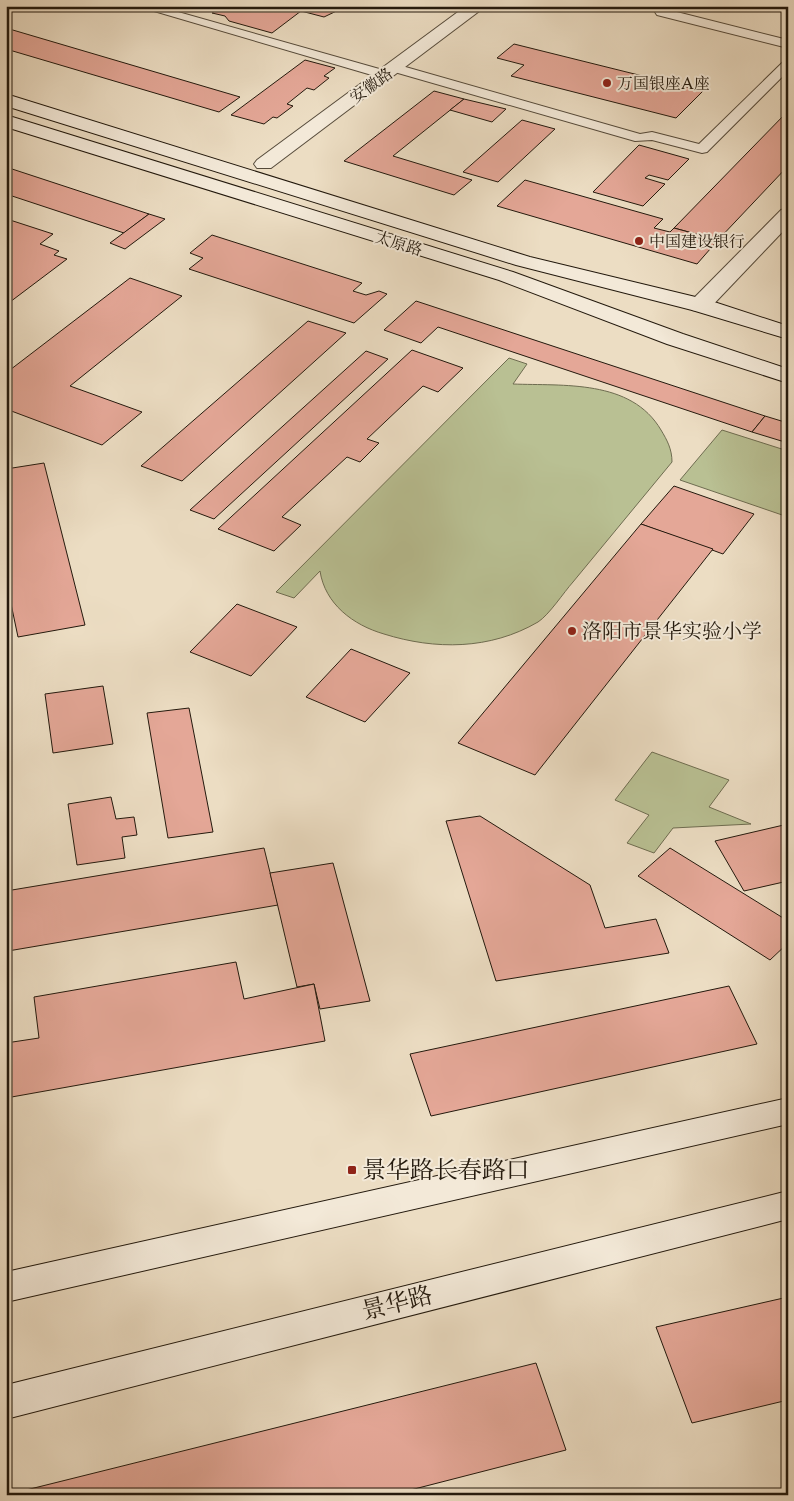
<svg xmlns="http://www.w3.org/2000/svg" width="794" height="1501" viewBox="0 0 794 1501" font-family="'Sorts Mill Goudy','Noto Serif SC',serif">
  <style>
    .green { fill: #b9c093; stroke: #6e6c50 }
    .building { fill: #e4a797; stroke: #23190d }
    .lines { fill: none; stroke-linecap: round; stroke-linejoin: round }
    .lane-casing { stroke: #554a3a; stroke-width: 2 }
    .street-casing { stroke: #554a3a; stroke-width: 2 }
    .secondary-casing { stroke: #23190d; stroke-width: 2 }
    .lane { fill: #f3e9d8; fill-rule: evenodd }
    .street { fill: #f3e9d8; fill-rule: evenodd }
    .secondary { fill: #f3e9d8; fill-rule: evenodd }
    .poi-dot { fill: #8f2418; stroke: #f3e9d8; stroke-width: 2 }
    .labels { text-anchor: middle; stroke-width: 4; stroke-linejoin: round; paint-order: stroke }
    .far-poi-label { font-size: 16px; fill: #23190d; stroke: #f3e9d8; text-anchor: start }
    .far-street-label { font-size: 16px; fill: #23190d; stroke: #f3e9d8 }
    .poi-label { font-size: 20px; fill: #23190d; stroke: #f3e9d8; text-anchor: start }
    .near-poi-label { font-size: 24px; fill: #23190d; stroke: #f3e9d8; text-anchor: start }
    .near-street-label { font-size: 24px; fill: #23190d; stroke: #f3e9d8 }
  </style>
  <rect width="100%" height="100%" fill="#ecddc3"/>
  <filter id="stains"><feTurbulence type="fractalNoise" baseFrequency=".004" numOctaves="4"/><feColorMatrix values="0 0 0 0 .2 0 0 0 0 .09 0 0 0 0 .02 0 0 0 .5 -.17"/></filter>
  <radialGradient id="worn" r=".72"><stop offset=".6" stop-color="#630" stop-opacity="0"/><stop offset="1" stop-color="#630" stop-opacity=".3"/></radialGradient>
  <g class="green">
    <path d="M509,358L527,364L513,384C563,386 631,379 661,430C667,440 672,449 672,462C639,502 606,542 573,582C564,592 549,615 538,622C490,650 435,650 384,634C353,625 325,604 320,571L294,598L276,592Z"/>
    <polygon points="722,430 788,451 788,517 680,480"/>
    <polygon points="652,752 729,780 709,807 751,824 673,828 654,853 627,843 649,815 615,800"/>
  </g>
  <g class="building">
    <polygon points="223,6 347,6 324,17 301,11 272,33 229,21 225,16 212,13"/>
    <polygon points="6,28 240,97 219,112 6,49"/>
    <polygon points="514,44 703,91 676,118 511,76 524,65 497,58"/>
    <polygon points="305,60 335,68 324,76 329,78 314,90 307,88 287,104 293,106 277,118 273,117 264,124 231,115"/>
    <polygon points="434,91 464,99 393,156 472,180 454,195 344,161"/>
    <polygon points="464,99 506,109 492,122 450,110"/>
    <polygon points="788,111 788,166 718,240 674,228"/>
    <polygon points="522,120 555,129 498,182 463,172"/>
    <polygon points="639,145 689,159 668,180 649,175 645,178 665,184 643,206 593,192"/>
    <polygon points="6,167 149,214 124,233 6,194"/>
    <polygon points="525,180 663,219 654,228 670,232 674,228 718,240 697,264 497,206"/>
    <polygon points="149,214 165,219 125,249 110,243"/>
    <polygon points="10,220 53,234 40,244 59,251 54,255 67,259 6,305 6,259 8,257 6,257 6,222"/>
    <polygon points="212,235 362,283 353,291 366,295 379,291 387,294 354,323 189,269 203,258 190,253"/>
    <polygon points="130,278 182,296 70,386 142,412 102,445 6,409 6,373"/>
    <polygon points="416,301 765,416 752,432 438,327 421,343 384,330"/>
    <polygon points="308,321 346,333 182,481 141,466"/>
    <polygon points="412,350 463,368 438,392 423,386 367,439 379,443 360,462 347,457 282,517 301,525 274,551 218,529"/>
    <polygon points="366,351 388,359 214,519 190,510"/>
    <polygon points="765,416 788,423 788,443 752,432"/>
    <polygon points="44,463 85,625 18,637 6,580 6,469"/>
    <polygon points="674,486 754,514 723,554 641,524"/>
    <polygon points="641,524 713,549 535,775 458,743"/>
    <polygon points="237,604 297,627 251,676 190,652"/>
    <polygon points="351,649 410,673 365,722 306,697"/>
    <polygon points="103,686 113,744 53,753 45,694"/>
    <polygon points="189,708 213,832 168,838 147,713"/>
    <polygon points="111,797 116,819 134,817 137,835 122,837 125,858 77,865 68,804"/>
    <polygon points="480,816 590,885 605,928 656,919 669,953 496,981 446,821"/>
    <polygon points="788,824 788,881 744,891 715,841"/>
    <polygon points="264,848 278,905 8,951 6,891"/>
    <polygon points="670,848 788,921 788,943 770,960 638,876"/>
    <polygon points="333,863 370,1001 320,1009 314,984 297,987 270,873"/>
    <polygon points="236,962 244,999 314,984 325,1041 6,1098 6,1043 39,1038 34,997"/>
    <polygon points="729,986 757,1044 431,1116 410,1054"/>
    <polygon points="788,1297 788,1400 692,1423 656,1327"/>
    <polygon points="536,1363 566,1450 391,1495 6,1495"/>
  </g>
  <g class="lines">
    <defs>
      <g id="lane">
        <polygon points="137,6 157,6 390,72 392,75 386,79 382,78"/>
        <polygon points="661,8 788,40 788,48 657,15 655,12"/>
        <polygon points="788,60 788,71 707,152 702,153 652,140 635,141 391,71 389,68 395,64 640,134 652,132 699,144 784,61"/>
      </g>
      <g id="street">
        <polygon points="466,6 486,6 271,168 257,168 254,164 257,160"/>
        <polygon points="788,208 788,226 708,310 700,311 692,310 689,305 692,300 781,210"/>
      </g>
      <g id="secondary">
        <polygon points="6,94 530,257 708,300 788,326 788,339 692,310 516,265 6,106"/>
        <polygon points="6,115 513,272 683,334 788,369 788,383 667,344 499,280 6,127"/>
        <polygon points="788,1098 788,1124 6,1302 6,1272"/>
        <polygon points="788,1191 788,1219 6,1419 6,1385"/>
      </g>
    </defs>
    <use href="#lane" class="lane-casing"/>
    <use href="#street" class="street-casing"/>
    <use href="#secondary" class="secondary-casing"/>
    <use href="#lane" class="lane"/>
    <use href="#street" class="street"/>
    <use href="#secondary" class="secondary"/>
  </g>
  <g class="poi-dot">
    <circle cx="607" cy="83" r="5"/>
    <circle cx="639" cy="241" r="5"/>
    <circle cx="572" cy="631" r="5"/>
    <rect x="347" y="1165" width="10" height="10" rx="2.5"/>
  </g>
  <g class="labels">
    <g class="far-poi-label">
      <text x="617" y="89">万国银座A座</text>
      <text x="649" y="247">中国建设银行</text>
    </g>
    <g class="far-street-label">
      <text transform="translate(371 85) rotate(-36)" y="6">安徽路</text>
      <text transform="translate(399 243) rotate(17)" y="6">太原路</text>
    </g>
    <g class="poi-label">
      <text x="582" y="638">洛阳市景华实验小学</text>
    </g>
    <g class="near-poi-label">
      <text x="362" y="1178">景华路长春路口</text>
    </g>
    <g class="near-street-label">
      <text transform="translate(397 1303) rotate(-14)" y="8">景华路</text>
    </g>
  </g>
  <rect width="794" height="1501" fill="none" stroke="#ecddc3" stroke-width="25"/>
  <rect x="8" y="8" width="779" height="1486" fill="none" stroke="#23190d" stroke-width="2.5"/>
  <rect x="12" y="12" width="769" height="1476" fill="none" stroke="#23190d"/>
  <rect width="100%" height="100%" filter="url(#stains)"/>
  <rect width="100%" height="100%" fill="url(#worn)"/>
</svg>
